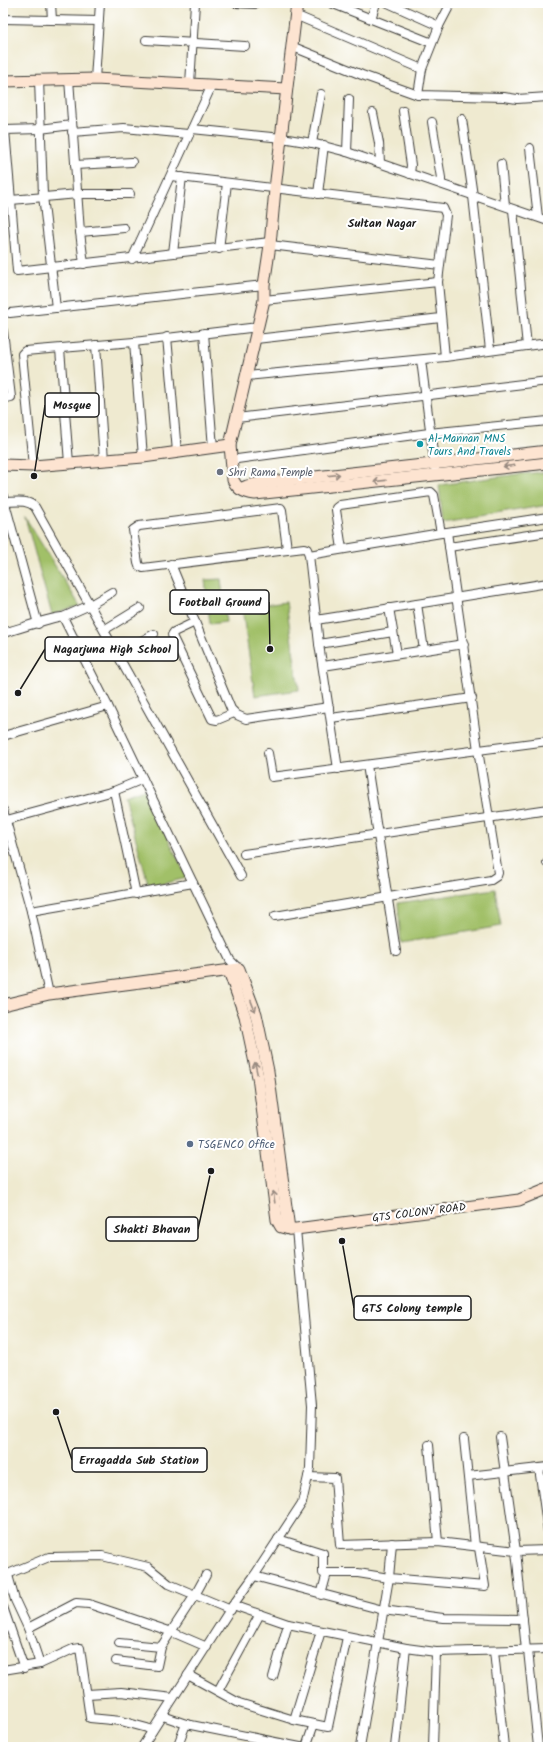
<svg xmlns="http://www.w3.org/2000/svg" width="551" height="1750" viewBox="0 0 551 1750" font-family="Kalam,sans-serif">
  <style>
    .green { fill: #a1c068; stroke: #5e6e42 }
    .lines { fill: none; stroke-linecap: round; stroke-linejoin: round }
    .street-casing { stroke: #3c3b37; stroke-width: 10 }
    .secondary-casing { stroke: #3c3b37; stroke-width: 13 }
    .street { stroke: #fff; stroke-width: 8 }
    .secondary { stroke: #fde4d1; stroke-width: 11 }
    .oneway { stroke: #988a80 }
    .culture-dot { fill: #0f9aa8; stroke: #fff; stroke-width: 1.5 }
    .worship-dot { fill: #6b7280; stroke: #fff; stroke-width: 1.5 }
    .service-dot { fill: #5c6f8a; stroke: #fff; stroke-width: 1.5 }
    .labels { text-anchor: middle; stroke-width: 4; stroke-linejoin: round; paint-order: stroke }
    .culture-label { font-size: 11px; fill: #0d838f; stroke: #fff; text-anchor: start }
    .worship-label { font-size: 11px; fill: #5b616d; stroke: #fff; text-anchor: start }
    .service-label { font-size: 11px; fill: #4e5e75; stroke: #fff; text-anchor: start }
    .street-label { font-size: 11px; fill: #1c1c1c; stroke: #fff }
    .neighbourhood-label { font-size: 12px; font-weight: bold; fill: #1c1c1c; stroke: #fff }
    .leader { fill: none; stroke: #1c1c1c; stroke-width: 1.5 }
    .callout-dot { fill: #1c1c1c; stroke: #fff; stroke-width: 1.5 }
    .callout { fill: #fff; stroke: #1c1c1c; stroke-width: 1.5 }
    .callout-label { font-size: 12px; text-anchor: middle; font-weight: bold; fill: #1c1c1c }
  </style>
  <rect width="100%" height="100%" fill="#fff"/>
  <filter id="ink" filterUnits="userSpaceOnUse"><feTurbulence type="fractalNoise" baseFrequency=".025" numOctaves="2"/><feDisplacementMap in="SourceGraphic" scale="8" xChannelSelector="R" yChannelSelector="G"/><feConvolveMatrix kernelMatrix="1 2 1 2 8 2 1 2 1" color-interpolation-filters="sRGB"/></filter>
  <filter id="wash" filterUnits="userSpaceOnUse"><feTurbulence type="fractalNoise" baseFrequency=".012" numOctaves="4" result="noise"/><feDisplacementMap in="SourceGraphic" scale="16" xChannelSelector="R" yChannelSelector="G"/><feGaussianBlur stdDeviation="0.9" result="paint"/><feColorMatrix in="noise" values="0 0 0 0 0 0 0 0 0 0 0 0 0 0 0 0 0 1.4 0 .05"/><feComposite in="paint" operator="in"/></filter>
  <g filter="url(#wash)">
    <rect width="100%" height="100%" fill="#efead0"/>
    <g class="green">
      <polygon points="548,472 548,505 443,523 439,485 518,474"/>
      <polygon points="25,517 80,606 52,615"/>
      <polygon points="221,579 226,622 210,624 205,580"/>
      <polygon points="286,602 299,690 255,696 242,608"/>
      <polygon points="144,789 187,878 149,887 124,796"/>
      <polygon points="495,889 501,926 401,943 398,903"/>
    </g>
  </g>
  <g filter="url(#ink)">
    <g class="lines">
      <defs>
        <g id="street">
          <polyline points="51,3 52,20"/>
          <polyline points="235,3 255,4"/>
          <polyline points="331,3 432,43"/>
          <polyline points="388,3 439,26"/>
          <polyline points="295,15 422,69"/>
          <polyline points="3,19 99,21"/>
          <polyline points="371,19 376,3"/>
          <polyline points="146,40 245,46"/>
          <polyline points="291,46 362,75 418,95 504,97 517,99 548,97"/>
          <polyline points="39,79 43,196 56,308"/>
          <polyline points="69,79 80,232 84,264"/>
          <polyline points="95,79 100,3"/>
          <polyline points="190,84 195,3"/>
          <polyline points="321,94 312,143 347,152 548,221"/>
          <polyline points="418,95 422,69 439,26 451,3"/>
          <polyline points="403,111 411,165 410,174"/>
          <polyline points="373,113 379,143 380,163"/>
          <polyline points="462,119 473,196 490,350"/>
          <polyline points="432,122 441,178 441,184"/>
          <polyline points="72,125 40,129 5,130 17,271 270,242"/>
          <polyline points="192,129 282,138 312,143"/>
          <polyline points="72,132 124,128 188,134"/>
          <polyline points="530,148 538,217"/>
          <polyline points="347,152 349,99"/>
          <polyline points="501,164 505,205"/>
          <polyline points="75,165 132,162"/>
          <polyline points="171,176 443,208 446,215 440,265"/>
          <polyline points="318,194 324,145"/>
          <polyline points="11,200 78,194 130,194"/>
          <polyline points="513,210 527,346"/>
          <polyline points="80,232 124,228"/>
          <polyline points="270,245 440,265 438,282 445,357"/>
          <polyline points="219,249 227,183"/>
          <polyline points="173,253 182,177"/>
          <polyline points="132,259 212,85"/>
          <polyline points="264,300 438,282"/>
          <polyline points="10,313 264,285"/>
          <polyline points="3,331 11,397 3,399"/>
          <polyline points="204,333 213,448"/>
          <polyline points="167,337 177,452"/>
          <polyline points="256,339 441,318"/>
          <polyline points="134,342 143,457"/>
          <polyline points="96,345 104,460"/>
          <polyline points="60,349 69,463"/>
          <polyline points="421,360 435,468"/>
          <polyline points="247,376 445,357 548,343"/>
          <polyline points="237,418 548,381"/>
          <polyline points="230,460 429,433 548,421"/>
          <polyline points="33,466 22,354 25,351 134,342 258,327"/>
          <polyline points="3,496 38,624"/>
          <path d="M4,502C15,502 27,499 35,507L241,876"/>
          <polyline points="447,532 548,517"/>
          <polyline points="449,547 548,532"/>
          <polyline points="287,549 282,510 281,508 139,526 133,530 138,563 139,566 143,568 304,548 307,549 309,555 319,644 338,769"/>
          <polyline points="342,549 336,510 336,508 340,505 431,492 434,495 441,533"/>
          <polyline points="171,564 231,709 237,715 246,719 329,707"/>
          <polyline points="417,604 424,650"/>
          <polyline points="389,608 397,654"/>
          <polyline points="63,617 90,605 112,592"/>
          <polyline points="316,620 548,583"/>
          <polyline points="195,622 174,632 172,635 173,638 212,719 217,720 234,713"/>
          <polyline points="104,630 140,608"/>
          <path d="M3,633C12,631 59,615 63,617L108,706L230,960L239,969"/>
          <polyline points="319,644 393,632"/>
          <polyline points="118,654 154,634"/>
          <polyline points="323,666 464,644"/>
          <polyline points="331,718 472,698"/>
          <polyline points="3,736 108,706"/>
          <polyline points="268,753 272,777 548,741"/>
          <polyline points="367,765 396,951"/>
          <polyline points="114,791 136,894"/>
          <polyline points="3,810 31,911 49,994"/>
          <polyline points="3,821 114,791 143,779"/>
          <polyline points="244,854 548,809"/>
          <polyline points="547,863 548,863"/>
          <polyline points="31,911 193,883"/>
          <polyline points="275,916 491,880 497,876 498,873 478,750 447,532 309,555"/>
          <polyline points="500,1437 516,1551 526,1650"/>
          <polyline points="464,1439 475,1546"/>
          <polyline points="429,1445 438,1542"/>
          <polyline points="539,1468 548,1532"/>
          <polyline points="468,1476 548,1467"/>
          <polyline points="308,1477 335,1478 340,1545 438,1542 516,1551 548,1550"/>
          <polyline points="278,1539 323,1553 323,1573 358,1573 389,1578 485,1586 479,1548"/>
          <polyline points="8,1575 15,1600 28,1628 40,1664"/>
          <polyline points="3,1576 49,1557 102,1556 148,1567 169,1584 231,1610"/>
          <polyline points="254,1576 383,1610 443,1618 523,1619"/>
          <polyline points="321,1595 327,1573"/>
          <polyline points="233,1605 288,1624 406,1648 436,1652 548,1649"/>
          <polyline points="3,1607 24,1668"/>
          <polyline points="28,1628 76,1603 89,1604 172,1632 207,1647"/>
          <polyline points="161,1647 195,1595 206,1575"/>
          <polyline points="528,1650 538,1747"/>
          <polyline points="494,1651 504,1747"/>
          <polyline points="116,1661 157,1666 161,1647 119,1643"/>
          <polyline points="3,1670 40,1664 73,1649 80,1648 90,1718 121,1721 147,1728 152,1731"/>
          <polyline points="188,1675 239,1703 294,1720 328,1727 347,1637"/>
          <polyline points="273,1677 288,1624"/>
          <polyline points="218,1691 260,1614"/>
          <polyline points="87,1694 121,1692 173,1698"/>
          <polyline points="163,1716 186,1724 300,1747"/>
          <polyline points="294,1720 321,1631"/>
          <polyline points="142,1747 233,1605 254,1576 302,1503 310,1468 312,1405 296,1229"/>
          <polyline points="177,1747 186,1724"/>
          <polyline points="306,1747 314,1724"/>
          <polyline points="360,1747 389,1578 392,1543"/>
          <polyline points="395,1747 406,1648"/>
          <polyline points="433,1747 436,1652"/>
        </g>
        <g id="secondary">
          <path d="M297,3L275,189L270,245L264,285V300L230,445L233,480C237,489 246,493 255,494L548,463"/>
          <polyline points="3,81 95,79 286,89"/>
          <polyline points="3,465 33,466 143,457 230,445"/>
          <polyline points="240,489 247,486 261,483 548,451"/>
          <polyline points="229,971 245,1016 258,1077 277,1220 281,1227 289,1229 296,1229 519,1200 548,1188"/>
          <polyline points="3,1005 49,994 239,969 256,1014 268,1071 289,1229"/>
        </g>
      </defs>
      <use href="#street" class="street-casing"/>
      <use href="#secondary" class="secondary-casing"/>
      <use href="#street" class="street"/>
      <use href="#secondary" class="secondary"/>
    </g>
    <defs><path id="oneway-shaft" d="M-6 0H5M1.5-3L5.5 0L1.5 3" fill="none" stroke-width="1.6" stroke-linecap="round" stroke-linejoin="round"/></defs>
    <g class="oneway">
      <use href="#oneway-shaft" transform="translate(509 466) rotate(173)"/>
      <use href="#oneway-shaft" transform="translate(334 475) rotate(-6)"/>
      <use href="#oneway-shaft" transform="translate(380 481) rotate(174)"/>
      <use href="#oneway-shaft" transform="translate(253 1006) rotate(69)"/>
      <use href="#oneway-shaft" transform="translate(256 1068) rotate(-102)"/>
      <use href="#oneway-shaft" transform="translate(274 1197) rotate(-98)"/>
    </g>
  </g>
  <circle class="culture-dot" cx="420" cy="444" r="4"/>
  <circle class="worship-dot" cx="220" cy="472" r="4"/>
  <circle class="service-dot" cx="190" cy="1144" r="4"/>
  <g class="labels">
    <g class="culture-label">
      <text x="428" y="442">Al-Mannan MNS<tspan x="428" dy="13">Tours And Travels</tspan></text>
    </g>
    <g class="worship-label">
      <text x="228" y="476">Shri Rama Temple</text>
    </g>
    <g class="service-label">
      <text x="198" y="1148">TSGENCO Office</text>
    </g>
    <g class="street-label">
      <text transform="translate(419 1212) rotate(-7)" y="4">GTS COLONY ROAD</text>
    </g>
    <g class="neighbourhood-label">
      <text x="382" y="227">Sultan Nagar</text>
    </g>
  </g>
  <path class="leader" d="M34 476L45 405M270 649L269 602M18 693L45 649M211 1171L198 1229M342 1241L354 1308M56 1412L72 1460"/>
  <g class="callout-dot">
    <circle cx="34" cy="476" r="4"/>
    <circle cx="270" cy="649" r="4"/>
    <circle cx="18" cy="693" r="4"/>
    <circle cx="211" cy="1171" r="4"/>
    <circle cx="342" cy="1241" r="4"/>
    <circle cx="56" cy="1412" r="4"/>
  </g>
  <g class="callout">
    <rect x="45" y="393" width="54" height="24" rx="4"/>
    <rect x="170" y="590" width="99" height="24" rx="4"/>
    <rect x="45" y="637" width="133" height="24" rx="4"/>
    <rect x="106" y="1217" width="92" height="24" rx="4"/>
    <rect x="354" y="1296" width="117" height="24" rx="4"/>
    <rect x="72" y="1448" width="135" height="24" rx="4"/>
  </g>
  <g class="callout-label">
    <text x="72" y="409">Mosque</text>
    <text x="220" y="606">Football Ground</text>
    <text x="112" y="653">Nagarjuna High School</text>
    <text x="152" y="1233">Shakti Bhavan</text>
    <text x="412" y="1312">GTS Colony temple</text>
    <text x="139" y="1464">Erragadda Sub Station</text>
  </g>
  <rect width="551" height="1750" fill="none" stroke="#fff" stroke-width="16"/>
</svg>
